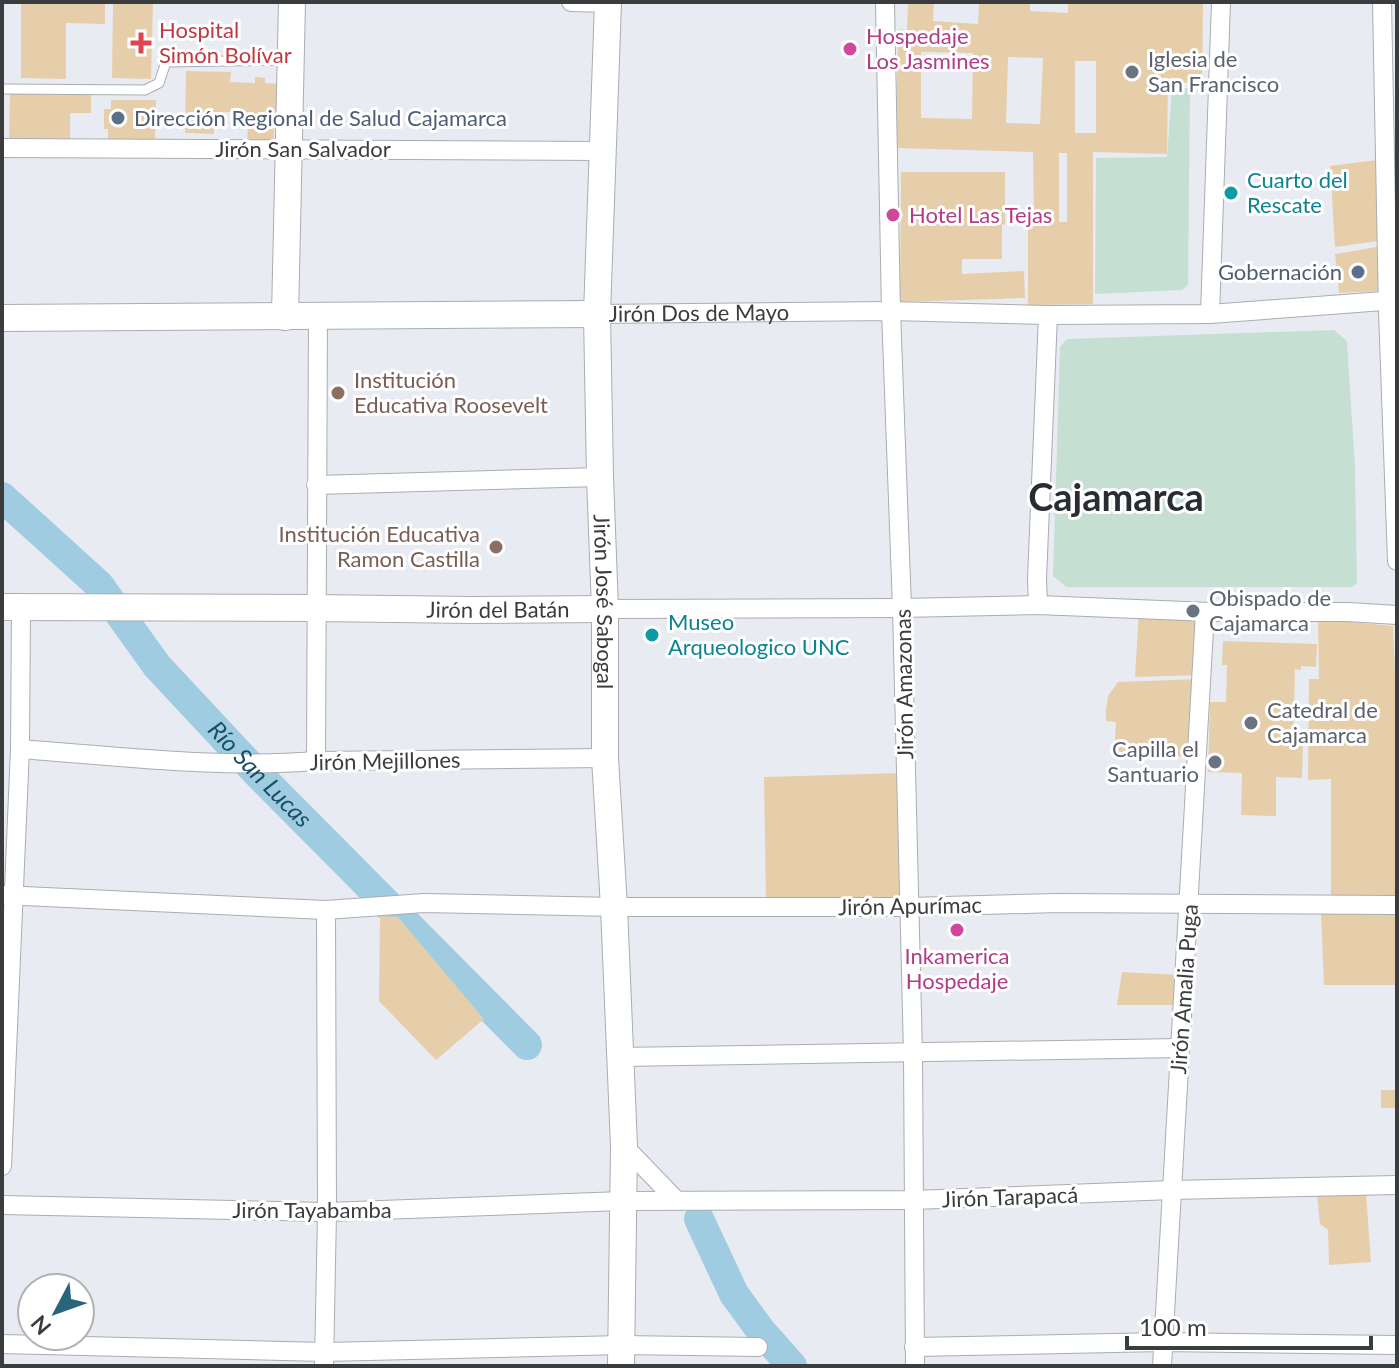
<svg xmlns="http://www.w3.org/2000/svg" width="1399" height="1368" viewBox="0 0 1399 1368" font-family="Lato,sans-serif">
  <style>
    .green { fill: #c5e0d3 }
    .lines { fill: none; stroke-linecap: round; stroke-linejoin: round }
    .river { stroke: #9fcce1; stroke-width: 30 }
    .building { fill: #e6ceaa; fill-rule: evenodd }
    .lane-casing { stroke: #a9adb2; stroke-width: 11 }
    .street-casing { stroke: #a9adb2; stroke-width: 20 }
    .secondary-casing { stroke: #a9adb2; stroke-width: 28 }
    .lane { stroke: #fff; stroke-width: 9 }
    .street { stroke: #fff; stroke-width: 18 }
    .secondary { stroke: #fff; stroke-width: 26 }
    .health-dot { fill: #e0444e; stroke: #fff; stroke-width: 3 }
    .hotel-dot { fill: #d1479c; stroke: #fff; stroke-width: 3 }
    .worship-dot { fill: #6b7280; stroke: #fff; stroke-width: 3 }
    .service-dot { fill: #5c6f8a; stroke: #fff; stroke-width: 3 }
    .culture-dot { fill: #0f9aa8; stroke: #fff; stroke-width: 3 }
    .education-dot { fill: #8d6e63; stroke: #fff; stroke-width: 3 }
    .labels { text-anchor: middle; stroke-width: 6; stroke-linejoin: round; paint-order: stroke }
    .health-label { font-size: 22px; fill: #be3a42; stroke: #fff; text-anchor: start }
    .hotel-label { font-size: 22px; fill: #b23c85; stroke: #fff; text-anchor: start }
    .worship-label { font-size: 22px; fill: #5b616d; stroke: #fff; text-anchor: start }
    .service-label { font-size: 22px; fill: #4e5e75; stroke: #fff; text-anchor: start }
    .street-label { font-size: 22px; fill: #3a3c3e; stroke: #fff }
    .culture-label { font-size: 22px; fill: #0d838f; stroke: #fff; text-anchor: start }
    .education-label { font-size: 22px; fill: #785e54; stroke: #fff; text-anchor: start }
    .water-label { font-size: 24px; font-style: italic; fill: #175066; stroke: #fff }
    .town-label { font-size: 38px; font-weight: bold; fill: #292d31; stroke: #fff }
  </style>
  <rect width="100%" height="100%" fill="#e8ecf2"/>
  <g class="green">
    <polygon points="1172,88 1190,88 1188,285 1182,290 1095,294 1096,158 1167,157"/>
    <polygon points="1334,330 1347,341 1355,468 1357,583 1352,587 1066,587 1053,576 1060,347 1067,339"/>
  </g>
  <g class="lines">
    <g class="river">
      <path id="s1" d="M2,497L99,585L157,666L257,773L527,1045"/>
      <polyline points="699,1219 734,1294 761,1331 792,1366"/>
    </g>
  </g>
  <g class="building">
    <polygon points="21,2 105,2 105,24 66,23 66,79 21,78"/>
    <polygon points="113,2 153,2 151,79 112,78"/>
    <path d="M908,2H934L933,21L978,24L979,2H1030V11L1068,13V2H1203L1202,83H1168L1167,154L1093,152V304L1028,305V220H1034L1033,152L896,148L898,29L907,30ZM921,52L973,53L972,119L921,118ZM1008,57L1043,58L1040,124L1006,123ZM1075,61H1096V133H1075ZM1059,153H1067V222H1059Z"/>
    <polygon points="186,71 231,72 230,82 255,83 255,77 265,78 265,83 279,84 278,129 274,129 274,142 247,141 248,128 241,127 241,111 214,113 214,134 185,133"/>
    <polygon points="10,93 91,95 91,113 70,113 70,141 9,140"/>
    <polygon points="111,100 156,100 155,142 108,141 108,129 104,129 104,109 111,109"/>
    <polygon points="1377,160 1379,241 1335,247 1330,166"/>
    <polygon points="901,172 1005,172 1005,225 1002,224 1002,259 962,259 962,274 1024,271 1025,298 900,302"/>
    <polygon points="1377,247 1379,291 1339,293 1335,254"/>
    <polygon points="1139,610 1205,612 1202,675 1135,677"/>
    <polygon points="1318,619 1393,626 1397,714 1397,898 1331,899 1331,779 1308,780 1309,679 1319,679"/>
    <polygon points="1223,641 1317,644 1316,667 1301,666 1301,670 1295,669 1293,743 1303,743 1302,778 1276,777 1276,816 1241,815 1242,773 1208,772 1210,702 1226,702 1227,665 1222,665"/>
    <polygon points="1202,679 1198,757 1114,755 1116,722 1106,721 1106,710 1108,696 1118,682"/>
    <polygon points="901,773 904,900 766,901 764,777"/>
    <polygon points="1397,911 1397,985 1324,985 1321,913"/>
    <polygon points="380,916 398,917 484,1019 436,1060 379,1001"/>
    <polygon points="1122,972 1179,975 1176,1005 1117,1005"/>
    <rect x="1381" y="1090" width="16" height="18"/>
    <polygon points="1366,1193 1371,1262 1329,1265 1328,1230 1320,1224 1317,1195"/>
  </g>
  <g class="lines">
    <defs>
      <polyline id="lane" points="2,89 145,90 159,83 166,62 289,60"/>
      <g id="street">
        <polyline points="571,2 608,3"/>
        <polyline points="885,2 891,311 902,608 913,1054 915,1366"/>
        <polyline points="1382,2 1388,311 1397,561"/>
        <polyline points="2,148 603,151"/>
        <path id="s2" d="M597,314L891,311L1048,315L1210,314L1397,300"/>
        <polyline points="1210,314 1221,2"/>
        <polyline points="316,485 600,477"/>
        <polyline points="1038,605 1037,579 1048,315"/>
        <polyline points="605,609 902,608 1038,605 1210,612 1348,612 1397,615"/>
        <path d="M20,749C117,756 219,769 316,761L605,758"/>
        <polyline points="316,761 318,316"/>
        <polyline points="2,895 326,910 424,903 614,907 909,907 1058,903 1397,905"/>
        <polyline points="619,1057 1180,1048"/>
        <polyline points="624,1146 676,1200"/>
        <polyline points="2,1166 20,749 21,607"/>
        <polyline points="2,1205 327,1212 622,1201 913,1200 1172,1190 1397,1185"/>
        <polyline points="2,1344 324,1352 622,1345 758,1347"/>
        <polyline points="914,1347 1162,1342 1397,1345"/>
        <polyline points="324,1366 327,1212 326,910"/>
        <polyline points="1162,1366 1205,612"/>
      </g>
      <g id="secondary">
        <path id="s3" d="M608,2L597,314L600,477L605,609V758L614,907L624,1146L621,1366"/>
        <polyline points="285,317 292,2"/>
        <polyline points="2,318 597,314"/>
        <path id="s4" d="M2,607L315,608L472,610L605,609"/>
      </g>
    </defs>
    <use href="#lane" class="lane-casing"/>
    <use href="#street" class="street-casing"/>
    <use href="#secondary" class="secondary-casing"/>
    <use href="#lane" class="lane"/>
    <use href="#street" class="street"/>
    <use href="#secondary" class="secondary"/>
  </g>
  <path class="health-dot" d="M137 31h8v8h8v8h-8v8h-8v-8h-8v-8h8z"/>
  <g class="hotel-dot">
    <circle cx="850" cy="49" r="8"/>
    <circle cx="893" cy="215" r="8"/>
    <circle cx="957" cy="930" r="8"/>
  </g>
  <g class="worship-dot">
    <circle cx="1132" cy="72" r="8"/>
    <circle cx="1193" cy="611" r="8"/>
    <circle cx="1251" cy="723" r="8"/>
    <circle cx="1215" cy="762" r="8"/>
  </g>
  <g class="service-dot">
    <circle cx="118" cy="118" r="8"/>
    <circle cx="1358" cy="272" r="8"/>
  </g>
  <g class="culture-dot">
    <circle cx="1231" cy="193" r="8"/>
    <circle cx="652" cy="635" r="8"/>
  </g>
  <g class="education-dot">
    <circle cx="338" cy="393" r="8"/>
    <circle cx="496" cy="547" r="8"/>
  </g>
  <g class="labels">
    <g class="health-label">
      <text x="159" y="38">Hospital<tspan x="159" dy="25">Simón Bolívar</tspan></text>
    </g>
    <g class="hotel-label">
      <text x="866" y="44">Hospedaje<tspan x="866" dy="25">Los Jasmines</tspan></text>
      <text x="909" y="223">Hotel Las Tejas</text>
      <text x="957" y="964" text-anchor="middle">Inkamerica<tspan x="957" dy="25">Hospedaje</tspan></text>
    </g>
    <g class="worship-label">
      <text x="1148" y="67">Iglesia de<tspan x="1148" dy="25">San Francisco</tspan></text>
      <text x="1209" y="606">Obispado de<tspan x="1209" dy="25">Cajamarca</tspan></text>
      <text x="1267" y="718">Catedral de<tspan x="1267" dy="25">Cajamarca</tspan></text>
      <text x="1199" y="757" text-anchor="end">Capilla el<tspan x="1199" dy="25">Santuario</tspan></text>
    </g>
    <g class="service-label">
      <text x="134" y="126">Dirección Regional de Salud Cajamarca</text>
      <text x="1342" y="280" text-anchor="end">Gobernación</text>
    </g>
    <g class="street-label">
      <text x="303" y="157">Jirón San Salvador</text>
      <text dy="8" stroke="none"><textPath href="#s2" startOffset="102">Jirón Dos de Mayo</textPath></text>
      <text dy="8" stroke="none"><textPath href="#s3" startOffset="600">Jirón José Sabogal</textPath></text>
      <text dy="8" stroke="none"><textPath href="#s4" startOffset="496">Jirón del Batán</textPath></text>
      <text transform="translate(904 684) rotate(-91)" y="8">Jirón Amazonas</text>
      <text transform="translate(385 761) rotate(-1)" y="8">Jirón Mejillones</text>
      <text transform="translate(910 906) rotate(-1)" y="8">Jirón Apurímac</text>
      <text transform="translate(1184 989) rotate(-86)" y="8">Jirón Amalia Puga</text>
      <text transform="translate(1010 1197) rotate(-2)" y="8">Jirón Tarapacá</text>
      <text x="312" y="1218">Jirón Tayabamba</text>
    </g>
    <g class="culture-label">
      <text x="1247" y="188">Cuarto del<tspan x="1247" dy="25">Rescate</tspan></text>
      <text x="668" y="630">Museo<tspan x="668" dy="25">Arqueologico UNC</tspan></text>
    </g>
    <g class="education-label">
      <text x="354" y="388">Institución<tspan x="354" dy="25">Educativa Roosevelt</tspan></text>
      <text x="480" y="542" text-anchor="end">Institución Educativa<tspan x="480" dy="25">Ramon Castilla</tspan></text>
    </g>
    <g class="water-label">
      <text dy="8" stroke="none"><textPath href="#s1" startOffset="380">Río San Lucas</textPath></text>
    </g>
    <g class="town-label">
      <text x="1116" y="511">Cajamarca</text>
    </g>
  </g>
  <rect width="1399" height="1368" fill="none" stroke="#3a3c3e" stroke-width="8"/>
  <g transform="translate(56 1312) rotate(229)"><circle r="38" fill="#ffffff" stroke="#b0b1b2" stroke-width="2"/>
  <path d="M0-6L14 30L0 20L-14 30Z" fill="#27657b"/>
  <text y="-12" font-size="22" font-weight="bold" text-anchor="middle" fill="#3a3c3e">N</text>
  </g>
  <path d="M1127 1336v12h244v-12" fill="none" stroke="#3a3c3e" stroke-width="4"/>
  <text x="1139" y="1336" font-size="24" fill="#3a3c3e" stroke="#ffffff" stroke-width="6" paint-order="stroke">100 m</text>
</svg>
